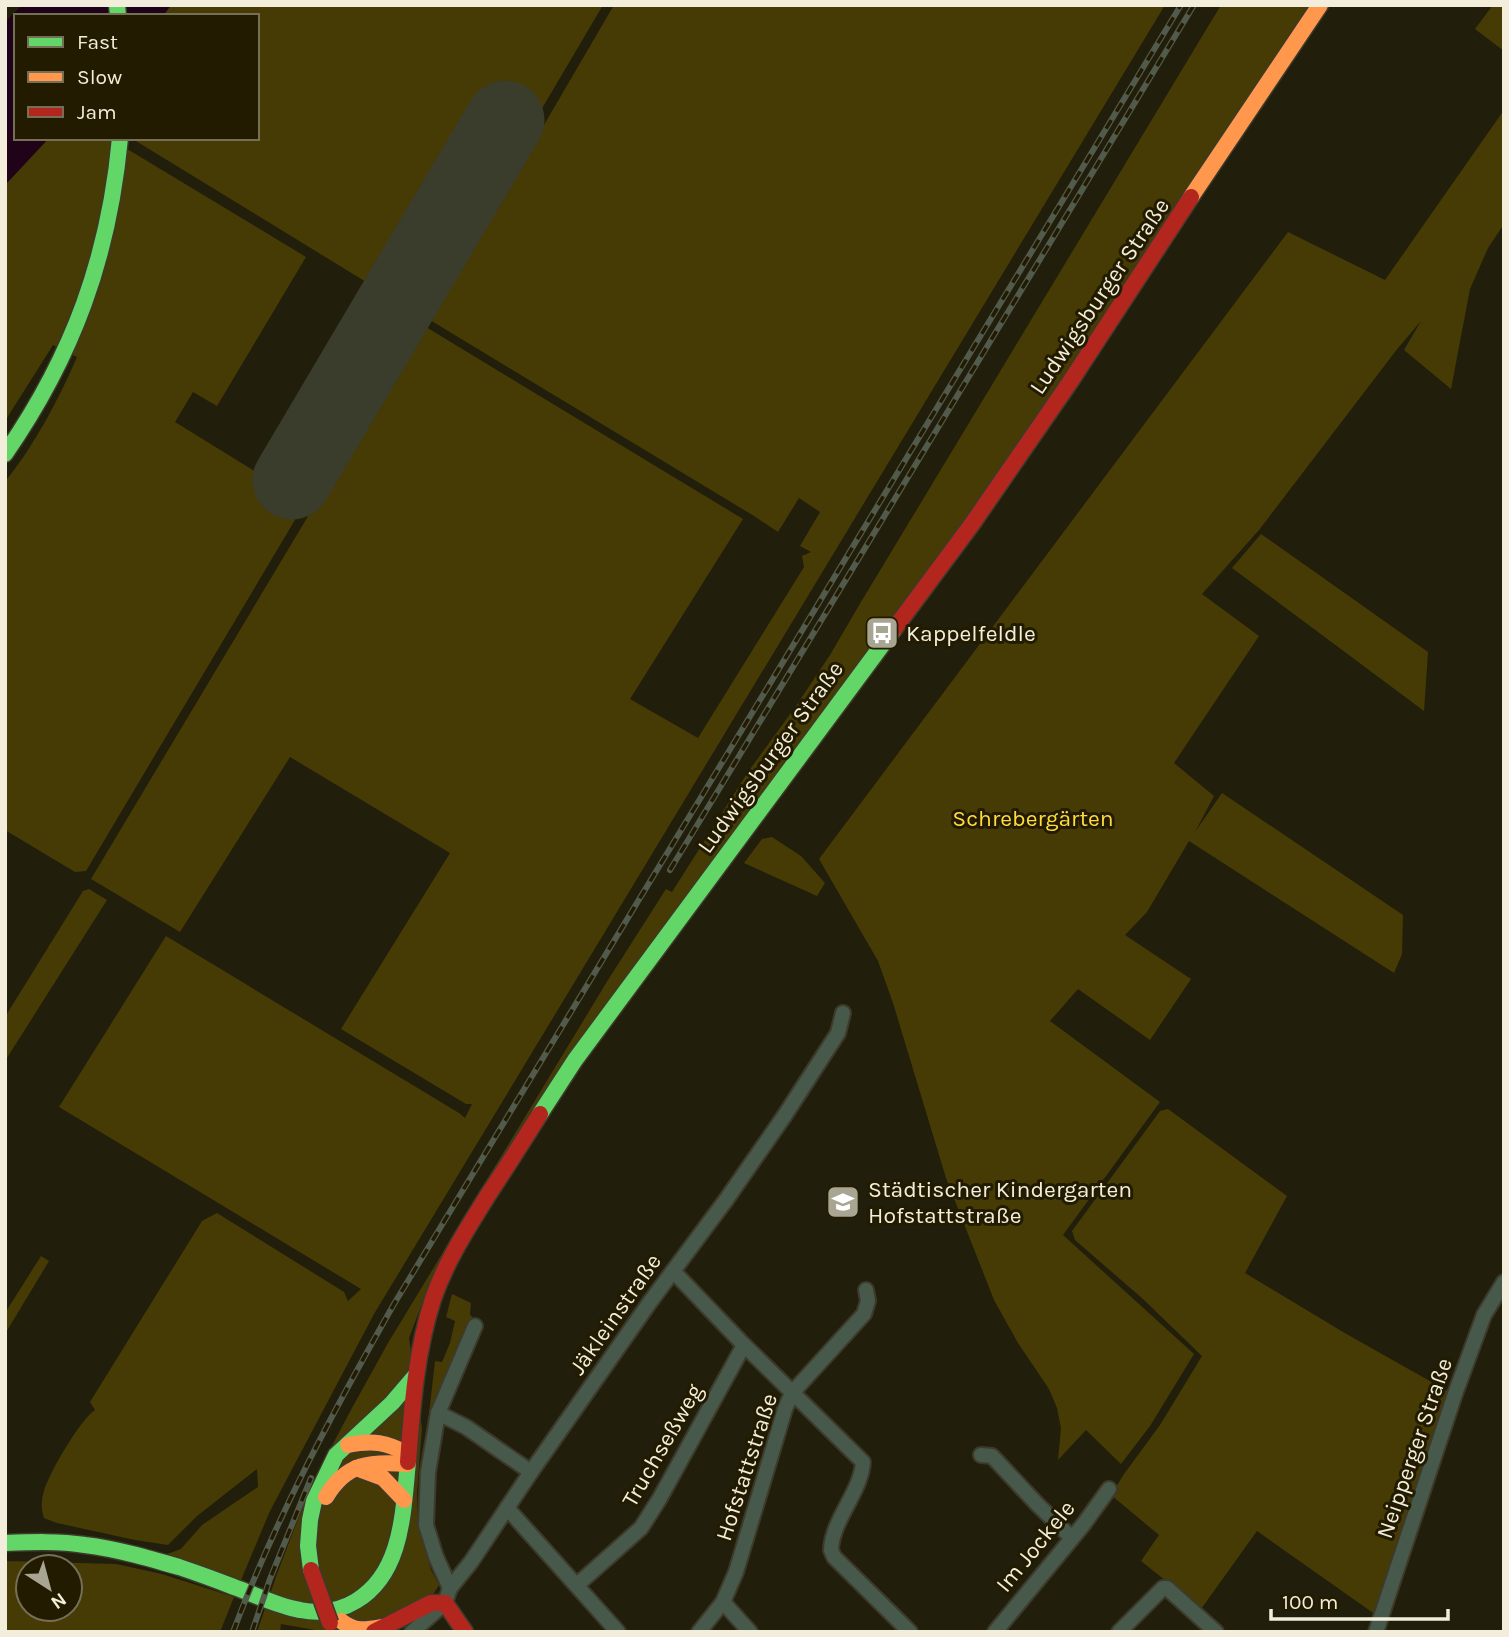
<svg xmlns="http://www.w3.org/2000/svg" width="1509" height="1637" viewBox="0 0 1509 1637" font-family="Karla,sans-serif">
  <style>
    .green { fill: #463b05; fill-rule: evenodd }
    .water { fill: #200319 }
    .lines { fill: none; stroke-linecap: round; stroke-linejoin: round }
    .runway { stroke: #3a3c2c; stroke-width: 79 }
    .street-casing { stroke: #3d3a2b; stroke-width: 18 }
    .fast-casing { stroke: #3d3a2b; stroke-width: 19 }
    .slow-casing { stroke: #3d3a2b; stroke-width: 19 }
    .jam-casing { stroke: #3d3a2b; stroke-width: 19 }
    .street { stroke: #47594a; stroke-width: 14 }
    .fast { stroke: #63d668; stroke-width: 16 }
    .slow { stroke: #ff974d; stroke-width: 16 }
    .jam { stroke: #b3261e; stroke-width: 16 }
    .rail-casing { stroke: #525a4c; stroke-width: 6 }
    .rail { stroke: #221b00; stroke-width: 3.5; stroke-dasharray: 10; stroke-linecap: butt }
    .jam-bridge-casing { stroke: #3d3a2b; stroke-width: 19; stroke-linecap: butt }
    .jam-bridge { stroke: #b3261e; stroke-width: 16 }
    .labels { text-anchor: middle; stroke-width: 6; stroke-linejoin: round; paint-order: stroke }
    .street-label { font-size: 23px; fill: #f2eedb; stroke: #221b00 }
    .poi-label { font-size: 23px; fill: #f2eedb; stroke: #221b00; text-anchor: start }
    .park-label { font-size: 23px; fill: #fedc3c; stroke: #221b00 }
  </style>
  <rect width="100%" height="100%" fill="#221e0c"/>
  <g class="green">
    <polygon points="171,5 603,5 420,315 131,138 257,138 257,16 163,16"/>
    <path d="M614,5H1165L374,1314L270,1511L241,1580L167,1554L181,1549L202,1525L258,1487L257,1469L197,1516L168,1545L135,1540L57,1523L44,1518C41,1509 41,1500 44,1491C49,1473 80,1420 95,1410L90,1402L202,1221L217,1213L344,1292L348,1301L361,1289L59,1107L166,936L459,1113L465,1118L472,1104H466L341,1029L450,853L290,757L180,932L91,879L420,329L426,327L743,519L630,699L698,738L804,567L802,556L811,552L800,546L820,512L799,498L778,532L754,516L430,320Z"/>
    <polygon points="1221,5 1313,5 1009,459 436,1267 409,1338 422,1428 417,1492 418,1527 431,1570 439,1585 429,1601 367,1632 326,1632 281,1624 280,1632 257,1632 277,1574 311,1485 352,1408 388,1343 608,980 666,889 672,892 748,772 796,706 830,655 858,607"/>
    <polygon points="1493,5 1504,5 1504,51 1475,29"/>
    <polygon points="1504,110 1504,224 1488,248 1470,289 1451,389 1404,350 1421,321 1398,348 1259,530 1202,594 1259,636 1174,763 1214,796 1195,832 1222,793 1403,915 1402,954 1394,973 1189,841 1147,912 1125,935 1191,979 1150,1040 1078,989 1050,1021 1160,1102 1063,1235 1194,1354 1150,1426 1121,1464 1086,1430 1058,1460 1061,1428 1057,1408 1049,1389 1018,1343 994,1300 946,1178 893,1003 878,961 819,859 1288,232 1385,280"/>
    <path d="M49,138H109L306,257L217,406L193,392L175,422L264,477L376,299L407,317L411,325L86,871L75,872L5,830V482C35,444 58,401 77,357L53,345L5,421V185Z"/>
    <polygon points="1261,534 1428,652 1424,711 1232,568"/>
    <polygon points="772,837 801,856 825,883 817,896 744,863 762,839"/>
    <polygon points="89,889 107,900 5,1061 5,1017 83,891"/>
    <polygon points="1168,1109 1287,1196 1245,1273 1343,1332 1451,1393 1376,1615 1257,1531 1201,1609 1141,1561 1159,1535 1111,1495 1124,1474 1160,1425 1202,1356 1143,1299 1075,1240 1072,1231 1160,1111"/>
    <polygon points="41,1256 49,1261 5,1334 5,1313"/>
    <polygon points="452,1294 471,1303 470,1314 474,1320 423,1467 435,1361 442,1362 450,1343 455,1321 446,1317"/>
    <path d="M5,1561L116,1564L162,1574L234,1597L220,1632H5ZM28,1567H70V1609H28Z"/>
  </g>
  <polygon class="water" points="22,5 171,5 163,16 16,16 16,138 49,138 5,185 5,22"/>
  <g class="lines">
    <polyline class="runway" points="292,480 505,120"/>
    <defs>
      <g id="street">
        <path d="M673,1271L744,1345L863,1462C861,1492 832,1520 831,1550L834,1557L910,1632"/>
        <polyline points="438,1413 466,1427 531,1472"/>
        <polyline points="981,1455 992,1456 1037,1504 1072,1538"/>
        <polyline points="507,1508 618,1632"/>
        <polyline points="577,1585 641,1528 660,1498 744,1345"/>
        <polyline points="450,1588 436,1557 426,1525 428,1472 438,1413 475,1326"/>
        <polyline points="723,1602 750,1632"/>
        <polyline points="412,1632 445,1603 450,1588 471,1562 531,1472 650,1302 726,1200 785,1115 838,1033 843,1013"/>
        <polyline points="699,1632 723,1602 736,1572 785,1409 792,1393 864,1314 868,1301 866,1290"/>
        <polyline points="995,1632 1083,1525 1109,1489"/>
        <polyline points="1119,1632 1163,1588 1167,1588 1216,1632"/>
        <polyline points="1376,1632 1455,1394 1484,1315 1504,1282"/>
      </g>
      <g id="fast">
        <polyline points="117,5 118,16"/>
        <path d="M5,454C73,356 109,257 120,138"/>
        <polyline points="540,1114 575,1060 894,629"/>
        <path d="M5,1543C32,1542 59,1541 85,1545C117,1549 148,1558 179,1567C197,1573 216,1580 234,1587C256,1595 277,1606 300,1610C320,1614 338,1612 356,1601C403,1573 403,1511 408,1462"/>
        <polyline points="311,1570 308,1546 310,1520 314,1501 336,1455 392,1403 416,1375"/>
      </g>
      <g id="slow">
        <polyline points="1191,197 1320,5"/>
        <path d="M348,1445C373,1440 386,1442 408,1454"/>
        <polyline points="356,1468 383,1478 404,1500"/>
        <path d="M326,1497C346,1463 370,1461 407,1464"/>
        <path d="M341,1621C355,1632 365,1630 382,1627"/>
      </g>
      <g id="jam">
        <polyline points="894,629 972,524 1070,382 1191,197"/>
        <path d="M408,1462C412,1407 416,1351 433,1299C446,1261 467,1229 488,1195C506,1168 523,1141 540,1114"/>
        <polyline points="374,1632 431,1603 445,1603 465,1632"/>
      </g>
    </defs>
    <use href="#street" class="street-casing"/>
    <use href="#fast" class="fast-casing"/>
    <use href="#slow" class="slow-casing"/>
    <use href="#jam" class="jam-casing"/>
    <use href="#street" class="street"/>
    <use href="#fast" class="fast"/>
    <use href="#slow" class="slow"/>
    <use href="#jam" class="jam"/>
    <defs>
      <g id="rail">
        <polyline points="670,870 1194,5"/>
        <path d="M233,1632C276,1517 334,1410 394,1304L1181,5"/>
        <polyline points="252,1632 270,1579 311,1478"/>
      </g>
    </defs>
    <use href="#rail" class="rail-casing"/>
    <use href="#rail" class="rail"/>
    <defs>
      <polyline id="jam-bridge" points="311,1570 330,1623"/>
    </defs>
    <use href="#jam-bridge" class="jam-bridge-casing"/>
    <use href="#jam-bridge" class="jam-bridge"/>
  </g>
  <defs>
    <symbol id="bus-square" viewBox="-11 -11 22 22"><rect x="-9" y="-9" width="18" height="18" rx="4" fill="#a9a593" stroke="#221b00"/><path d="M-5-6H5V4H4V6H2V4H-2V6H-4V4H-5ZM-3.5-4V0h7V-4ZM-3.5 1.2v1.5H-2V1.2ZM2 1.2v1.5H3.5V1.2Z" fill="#fff"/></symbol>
    <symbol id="school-square" viewBox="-11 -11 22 22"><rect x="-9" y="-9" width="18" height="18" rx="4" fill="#a9a593" stroke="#221b00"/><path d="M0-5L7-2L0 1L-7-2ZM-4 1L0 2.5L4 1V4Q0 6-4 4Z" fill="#fff"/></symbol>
  </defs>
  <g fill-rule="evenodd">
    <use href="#bus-square" x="863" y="614" width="38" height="38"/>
    <use href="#school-square" x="824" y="1183" width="38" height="38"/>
  </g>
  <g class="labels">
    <g class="street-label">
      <text transform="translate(1099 296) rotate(-56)" y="8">Ludwigsburger Straße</text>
      <text transform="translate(770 757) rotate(-54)" y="8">Ludwigsburger Straße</text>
      <text transform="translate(615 1314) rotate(-55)" y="8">Jäkleinstraße</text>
      <text transform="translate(662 1445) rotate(-60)" y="8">Truchseßweg</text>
      <text transform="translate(1414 1448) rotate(-71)" y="8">Neipperger Straße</text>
      <text transform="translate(746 1467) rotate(-72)" y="8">Hofstattstraße</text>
      <text transform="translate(1035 1546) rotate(-51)" y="8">Im Jockele</text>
    </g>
    <g class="poi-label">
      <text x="906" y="641">Kappelfeldle</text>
      <text x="868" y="1197">Städtischer Kindergarten<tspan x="868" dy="26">Hofstattstraße</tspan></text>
    </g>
    <g class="park-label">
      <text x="1033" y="826">Schrebergärten</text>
    </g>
  </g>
  <rect width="1509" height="1637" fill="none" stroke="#f2eedb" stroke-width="14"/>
  <rect x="14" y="14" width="245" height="126" fill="#221b00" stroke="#756f58" stroke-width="2"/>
  <rect x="28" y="37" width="35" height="10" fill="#63d668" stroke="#756f58" stroke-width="2"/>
  <text x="77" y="49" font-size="21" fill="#f2eedb">Fast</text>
  <rect x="28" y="72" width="35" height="10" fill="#ff974d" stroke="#756f58" stroke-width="2"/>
  <text x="77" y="84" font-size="21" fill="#f2eedb">Slow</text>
  <rect x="28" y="107" width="35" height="10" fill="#b3261e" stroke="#756f58" stroke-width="2"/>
  <text x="77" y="119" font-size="21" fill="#f2eedb">Jam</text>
  <g transform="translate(49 1588) rotate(144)"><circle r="33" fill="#221b00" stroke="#756f58" stroke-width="2"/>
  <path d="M0-5L12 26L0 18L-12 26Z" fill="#a9a593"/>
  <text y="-10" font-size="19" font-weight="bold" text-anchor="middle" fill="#f2eedb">N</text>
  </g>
  <path d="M1271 1609v10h177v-10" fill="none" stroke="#f2eedb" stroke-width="3.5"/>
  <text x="1282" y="1609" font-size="21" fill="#f2eedb" stroke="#221b00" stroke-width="5" paint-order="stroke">100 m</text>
</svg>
